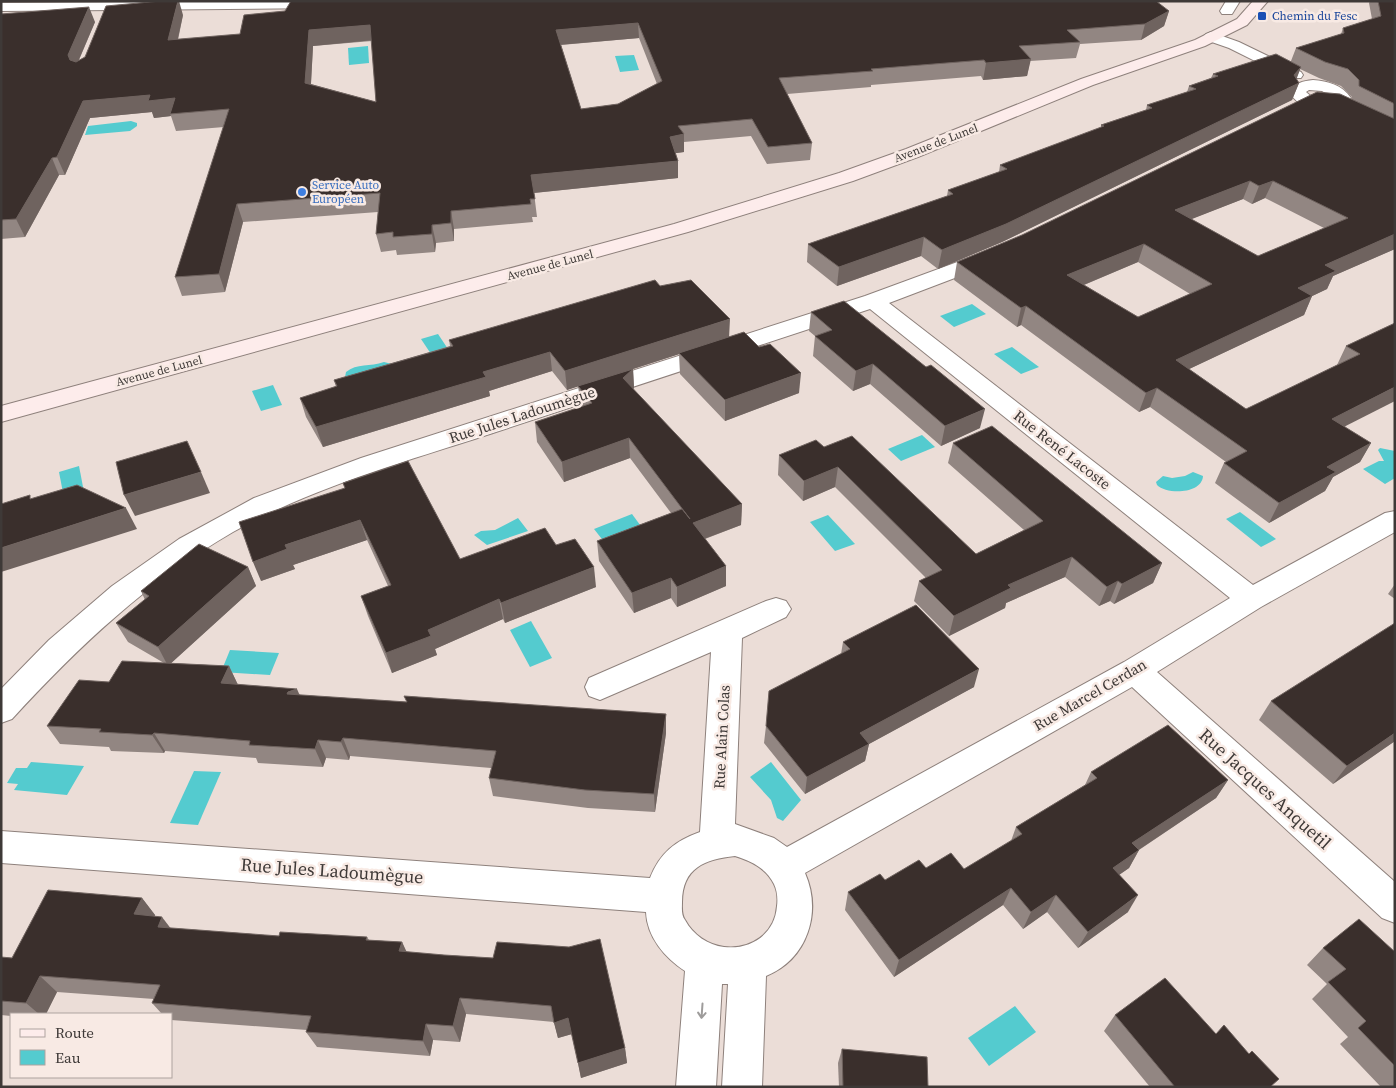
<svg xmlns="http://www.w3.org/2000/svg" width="1396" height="1088" viewBox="0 0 1396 1088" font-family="'Source Serif 4',serif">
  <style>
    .water { fill: #54cbcf }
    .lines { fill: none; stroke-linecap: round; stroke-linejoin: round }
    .minor-casing { stroke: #8e817c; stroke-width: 2 }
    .secondary-casing { stroke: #8e817c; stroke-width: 2 }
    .minor { fill: #fff; fill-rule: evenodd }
    .secondary { fill: #fdeceb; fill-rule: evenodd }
    .wall { fill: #928682; fill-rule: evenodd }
    .shaded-wall { fill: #6f635f }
    .building { fill: #3a2f2c; stroke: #6f635f; fill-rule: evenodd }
    .oneway { stroke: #9e9c9b }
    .transit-dot { fill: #1a4fb4; stroke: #f8eae4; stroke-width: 2 }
    .shop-dot { fill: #3f7fe0; stroke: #f8eae4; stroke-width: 2 }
    .labels { text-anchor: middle; stroke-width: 5; stroke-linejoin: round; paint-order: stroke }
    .far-transit-label { font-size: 12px; fill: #164399; stroke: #f8eae4; text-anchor: start }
    .far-street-label { font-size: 12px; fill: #3e3937; stroke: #f8eae4 }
    .far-shop-label { font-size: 12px; fill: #366cbe; stroke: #f8eae4; text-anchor: start }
    .street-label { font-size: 15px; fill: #3e3937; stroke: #f8eae4 }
    .near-street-label { font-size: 18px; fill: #3e3937; stroke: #f8eae4 }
  </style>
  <rect width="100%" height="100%" fill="#ebddd7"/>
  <g class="water">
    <polygon points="368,46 369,63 349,65 348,48"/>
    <polygon points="634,55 639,70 620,72 615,56"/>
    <polygon points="131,121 137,123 137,126 130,131 85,135 88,126"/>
    <polygon points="972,304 986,314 954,327 940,316"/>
    <polygon points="438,334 450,352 433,357 421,339"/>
    <polygon points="1012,347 1039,367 1021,374 994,354"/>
    <path d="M384,362L392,364L345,377L346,372C357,363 370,367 384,362Z"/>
    <polygon points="273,385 282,405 261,411 252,391"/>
    <polygon points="922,435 935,447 901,461 888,449"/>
    <polygon points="1380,448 1395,451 1395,478 1385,484 1363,469 1379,461 1384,461 1378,450"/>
    <polygon points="79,466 84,492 64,498 59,472"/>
    <path d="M1193,472L1203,476C1202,494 1167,495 1157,485L1156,482L1163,476L1172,478L1185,476Z"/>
    <polygon points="1240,512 1276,539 1261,547 1226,519"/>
    <polygon points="632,514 643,529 605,543 594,529"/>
    <polygon points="828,515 855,544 835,551 810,522"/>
    <polygon points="518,518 528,531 487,545 474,535 481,531 495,530"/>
    <polygon points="531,621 552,658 530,667 510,630"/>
    <polygon points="230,650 279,653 270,675 221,672"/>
    <polygon points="31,762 84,766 67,795 14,790 18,784 7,783 16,768 27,768"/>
    <polygon points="771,762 801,800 783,821 777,818 771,800 750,777"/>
    <polygon points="194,771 221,772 198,825 170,823"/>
    <polygon points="1015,1006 1036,1032 989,1066 968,1038"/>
  </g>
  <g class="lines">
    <defs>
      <g id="minor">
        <polygon points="330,1 332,4 330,7 325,8 1,11 1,3"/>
        <polygon points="1226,1 1240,1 1232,14 1222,14 1220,11"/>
        <polygon points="1211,32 1239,42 1301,72 1303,75 1301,78 1289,78 1229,48 1206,40 1203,37 1206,34"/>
        <path d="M1313,80C1328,81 1342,85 1351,98L1349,103L1395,127V139C1373,134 1356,115 1334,109C1314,104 1303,113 1289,92C1295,83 1303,81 1313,80ZM1309,90L1322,91L1334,98H1313L1306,92Z"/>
        <path d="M990,250L997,252L1000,256L997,260L960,276L889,303L1253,585L1385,513L1395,511V532L1261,607L1157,672L1395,882V923L1382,918L1132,687L805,873C822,912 808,959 766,976L762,1087H722L728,984H722L716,1087H676L685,971C665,958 647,937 646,912L1,863V831L650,878C660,853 675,841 700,832L711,652L600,700L589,696L585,687L589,678L766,601L776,598L786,601L791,609L786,617L742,638L735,824L774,838L787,847L1124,662L1230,598L870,309C745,350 621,391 496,432C408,461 315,486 233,532C148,581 78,647 12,719L1,723V689L49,640L112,586L179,539L254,498L361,458L865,296ZM735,856C751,861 766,868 774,884C777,890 778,899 777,906C775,934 751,950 724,947C708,945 693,935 685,920C681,915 682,908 682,902C682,868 705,859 735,856Z"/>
      </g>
      <polygon id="secondary" points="1253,1 1268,1 1247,25 1205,46 1093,85 918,157 853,181 688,232 1,422 1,406 674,224 839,173 906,149 1081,79 1195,40 1237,19"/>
    </defs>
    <use href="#minor" class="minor-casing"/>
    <use href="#secondary" class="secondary-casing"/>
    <use href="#minor" class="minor"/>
    <use href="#secondary" class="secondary"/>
  </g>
  <g class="wall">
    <path d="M1370,1H1395V249L1333,276L1327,289L1312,296L1304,315L1189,369L1246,409L1337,365L1346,346L1395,323L1345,427L1371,443L1360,462L1333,477L1325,491L1269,523L1215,483L1224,463L1226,462L1150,407L1139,412L1021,325L1017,327L954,280L957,262L1352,100V97L1341,86L1319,78L1300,69L1296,79L1299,83L1292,100L1002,242L938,269L921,256L837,286L807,262L808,244L947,196L948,190L999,172L1000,165L1101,128V125L1146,110L1147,105L1187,92L1189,86L1211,78L1213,74L1291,61L1296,48L1341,34L1343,28L1372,19L1369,3ZM1265,198L1324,228L1258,256L1191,219L1243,199L1252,204ZM1138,262L1190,294L1138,317L1084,285Z"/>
    <path d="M1169,11L1164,26L1141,40L1080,44L1076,58L1030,61L1027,76L983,80L981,76L871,85V87L787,94L812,143L810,160L767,164L751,136L684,142V152L675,153L678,161V178L534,193L537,217H532L533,222L454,229V241L436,243L435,252L397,255L396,250L381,252L376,234L378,212L243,222L225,292L182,296L175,277L224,127L176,131L171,116L154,118L152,112L90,118L65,175H59L25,237L1,239V14L95,22L79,60L183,15L178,40L240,34L244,15ZM639,38L657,84L618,104L581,109L561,45ZM372,41L376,102L311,84L313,46Z"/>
    <polygon points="660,286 729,337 799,393 725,421 680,374 679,354 633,369 634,388 633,389 742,504 741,525 705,539 726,566 726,586 677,607 671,598 634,613 599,561 597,541 671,513 630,458 564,482 537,442 535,422 581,407 578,386 567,390 552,371 489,391 490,396 323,447 306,417 300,398 336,387 334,380 450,346 449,340"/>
    <polygon points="811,312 980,428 941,446 870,384 853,391 813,356 815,336 809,331"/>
    <polygon points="953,443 1162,563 1153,583 1114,604 1110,601 1099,606 1065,577 1006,603 1005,608 949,636 914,601 919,581 926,578 835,487 803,501 778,475 779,455 824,447 976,554 1024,530 948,463"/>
    <polygon points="343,483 460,559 556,545 596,587 505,623 503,619 435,649 437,655 392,673 368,616 361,596 388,586 367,540 293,565 295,569 261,581 345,488"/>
    <polygon points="248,567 256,586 171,663 229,666 238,685 300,695 407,702 404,696 666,714 666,733 655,812 588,808 493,796 489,778 491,768 350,756 349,760 326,758 323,767 258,763 256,758 165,751 164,753 111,751 109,747 60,744 47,726 109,682 164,663 128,642 116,623 145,600 141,591"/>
    <polygon points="1395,584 1395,599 1388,594"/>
    <polygon points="843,642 974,687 869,744 865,761 805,794 764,743 766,726 841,654"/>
    <polygon points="1271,701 1395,741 1333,784 1259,720"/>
    <polygon points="1091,772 1228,780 1216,798 1139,850 1129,868 1119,875 1128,912 1078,948 1047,912 1023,929 1003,905 894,977 845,910 848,892 926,868 964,869 1011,841 1016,827 1085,785"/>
    <polygon points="142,898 155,915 155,916 170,928 279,936 367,937 369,940 402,942 406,952 444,955 493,958 625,1048 627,1063 581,1078 572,1034 558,1038 554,1022 466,1014 460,1042 433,1040 430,1056 317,1047 306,1032 307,1030 171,1020 171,1014 162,1014 152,1003 154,999 57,992 46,1014 11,1014 11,1016 1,1015 1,957 12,958"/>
    <polygon points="1323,948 1395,952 1395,1087 1381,1087 1340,1044 1348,1037 1312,999 1327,984 1307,965"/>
    <polygon points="1115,1015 1216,1034 1249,1054 1271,1087 1150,1087 1104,1031"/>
    <polygon points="842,1049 928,1087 839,1087 838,1063"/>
  </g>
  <g class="shaded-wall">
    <polygon points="178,1 179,1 183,15 174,56 168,40"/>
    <polygon points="89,7 95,22 74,71 68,55"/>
    <polygon points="1169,11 1164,26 1141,40 1145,24"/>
    <polygon points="638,23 639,38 558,45 556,30"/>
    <polygon points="370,25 374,40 313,46 310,100 305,83 309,30"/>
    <polygon points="1031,59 1027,76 983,80 986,63"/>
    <polygon points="1301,67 1295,83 1299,83 1292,100 1002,242 938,269 942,250 1294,75"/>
    <polygon points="150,95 175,98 170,114 171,116 154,118 152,112 90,118 65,175 57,157 83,101"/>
    <polygon points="684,134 684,152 670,154 670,137"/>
    <polygon points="52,158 59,175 25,237 16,219"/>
    <polygon points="678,161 678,178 533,193 531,175"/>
    <polygon points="1250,181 1243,199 1169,228 1175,210"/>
    <polygon points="1273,181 1265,198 1252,204 1259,186"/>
    <polygon points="237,204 243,222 225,292 219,274"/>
    <polygon points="451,211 454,229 454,241 451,223"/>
    <polygon points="432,225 436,243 435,252 432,234"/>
    <polygon points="1395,234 1395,249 1333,276 1327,289 1306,299 1312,296 1304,315 1168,379 1176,360 1298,288 1325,265"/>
    <polygon points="924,237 921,256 837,286 839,267"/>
    <polygon points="1144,244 1138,262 1062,294 1067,275"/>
    <polygon points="1026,306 1021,325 1017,327 1021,308"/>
    <polygon points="730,319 729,338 633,369 634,388 624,398 623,378 633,369 567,390 565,371"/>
    <polygon points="550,352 552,371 489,391 490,396 323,447 316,427 483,372"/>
    <polygon points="873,364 870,384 853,391 856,371"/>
    <polygon points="801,373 799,393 725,421 725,400"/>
    <polygon points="1395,387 1395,401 1322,438 1332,419"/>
    <polygon points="1157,388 1150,407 1139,412 1146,393"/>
    <polygon points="985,409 980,428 941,446 945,426"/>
    <polygon points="629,438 630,458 564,482 562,462"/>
    <polygon points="1371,443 1360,462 1333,477 1325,491 1269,523 1279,503 1327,467"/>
    <polygon points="838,467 835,487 803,501 804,481"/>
    <polygon points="201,472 210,493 135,516 124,495"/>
    <polygon points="742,504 741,525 693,543 693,523"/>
    <polygon points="126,508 137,529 1,572 1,548"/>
    <polygon points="360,520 367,540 293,565 295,569 261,581 253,562 285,545"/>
    <polygon points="1072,557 1065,577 1006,603 1005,608 949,636 954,616 1008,585"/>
    <polygon points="1162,563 1153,583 1114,604 1122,584"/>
    <polygon points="726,566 726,586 677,607 677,587"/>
    <polygon points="248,567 256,586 168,666 158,647"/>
    <polygon points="594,567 596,587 505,623 501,603"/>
    <polygon points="671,578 671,598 634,613 632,593"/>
    <polygon points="1118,581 1110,601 1099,606 1107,587"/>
    <polygon points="499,599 503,619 435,649 437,655 392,673 386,653 428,630"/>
    <polygon points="229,666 238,685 221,683"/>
    <polygon points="979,669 974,687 869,744 865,761 805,794 807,777 860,733"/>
    <polygon points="297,689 305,707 287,694 288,692"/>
    <polygon points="666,714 666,733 655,812 654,794"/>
    <polygon points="154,733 165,751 164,753 152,735"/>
    <polygon points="1395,733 1395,741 1333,784 1347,766"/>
    <polygon points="343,738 350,756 349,760 341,742"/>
    <polygon points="318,740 326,758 323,767 315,749"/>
    <polygon points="1228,780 1216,798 1122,861 1132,843"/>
    <polygon points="1139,850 1129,868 1103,886 1113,868"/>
    <polygon points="1011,888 1003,905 894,977 899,960"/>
    <polygon points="1056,895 1047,912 1023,929 1031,912"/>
    <polygon points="1138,895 1128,912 1078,948 1088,932"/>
    <polygon points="142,898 155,915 148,931 134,914"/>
    <polygon points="162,917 175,934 158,927"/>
    <polygon points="402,942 410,959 399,951"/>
    <polygon points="40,976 57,992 46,1014 39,1014 26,1003"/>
    <polygon points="460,998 466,1014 460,1042 453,1026"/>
    <polygon points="568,1018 572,1034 558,1038 554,1023"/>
    <polygon points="426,1024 433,1040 430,1056 423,1041"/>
    <polygon points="625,1048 627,1063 581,1078 578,1063"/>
  </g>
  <g class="building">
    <path d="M161,1H178L168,40L240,34L244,15L285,11L291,1H1156L1169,11L1145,24L1067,30L1080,42L1019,46L1031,59L986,63L984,60L871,69L873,71L779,78L812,143L768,147L752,119L678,126L684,134L670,137L678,161L531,175L535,199H530L531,204L451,211V223L432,225V234L393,237V232L376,234L380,193L237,204L219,274L175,277L229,109L170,114L175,98L148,101L150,95L83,101L57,157L52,158L16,219L1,220V14L89,7L68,55L70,60L76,62L85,57L106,6ZM638,23L662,81L618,104L581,109L556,30ZM370,25L376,102L305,83L309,30Z"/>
    <polygon points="1378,1 1395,1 1395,104 1359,86 1359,80 1348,69 1325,62 1296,48 1344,33 1343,28 1381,16"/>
    <polygon points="1276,54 1301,67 1294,75 1299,83 1006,224 949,247 942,250 924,237 839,267 808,244 953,194 948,190 1007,169 1000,165 1104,126 1101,125 1152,108 1147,105 1196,89 1189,86 1218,76 1213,74"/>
    <path d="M1317,92L1340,94L1395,119V234L1325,265L1336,271L1298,288L1312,296L1176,360L1246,409L1360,354L1346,346L1395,323V387L1332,419L1371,443L1327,467L1336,472L1279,503L1224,463L1247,451L1157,388L1146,393L1026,306L1021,308L957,262L1022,235ZM1250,181L1259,186L1273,181L1348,218L1258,256L1175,210ZM1144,244L1212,284L1138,317L1067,275Z"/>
    <polygon points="655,280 660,286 691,280 730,319 565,371 550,352 483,372 486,377 316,427 300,398 337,386 334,380 453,346 449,340"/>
    <polygon points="844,301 926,367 931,365 985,409 945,426 873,364 856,371 815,336 832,330 811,312"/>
    <polygon points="744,332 759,347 770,344 801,373 725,400 679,353"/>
    <polygon points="633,369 623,378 742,504 693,523 726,566 677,587 671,578 632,593 597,541 682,509 690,519 629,438 562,462 535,422 592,403 578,386"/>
    <polygon points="992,426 1162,563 1122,584 1118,581 1107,587 1072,557 1008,585 1011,588 954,616 919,581 942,570 838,467 804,481 779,455 816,440 824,447 852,436 976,554 1043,521 953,443"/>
    <polygon points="187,441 201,472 124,495 116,462"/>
    <polygon points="408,461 460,559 545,528 556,545 575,539 594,567 501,603 499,599 428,630 431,636 386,653 361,596 391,585 360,520 285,545 287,549 253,562 239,522 345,488 343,483"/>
    <polygon points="77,485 126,508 1,548 1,504 30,495 30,499"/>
    <polygon points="199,544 248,567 158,647 116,623 149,596 141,591"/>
    <polygon points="916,605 979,669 860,733 869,744 807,777 766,726 769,691 850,649 843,642"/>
    <polygon points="1395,623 1395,733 1347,766 1271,701"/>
    <polygon points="122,661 229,666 221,683 297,689 288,692 287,694 407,702 404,696 666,714 654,794 585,790 489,778 496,751 343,738 341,742 318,740 315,749 249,745 250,741 154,733 152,735 99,732 101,729 47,726 79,680 109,682"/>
    <polygon points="1168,725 1228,780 1132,843 1139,850 1113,868 1138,895 1088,932 1056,895 1031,912 1011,888 899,960 848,892 880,874 885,880 919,860 926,868 951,853 964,869 1022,834 1016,827 1097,778 1091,772"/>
    <polygon points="48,890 142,898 134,914 162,917 158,927 279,936 280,932 367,937 366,940 402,942 399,951 444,955 493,958 497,942 569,947 600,939 625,1048 578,1063 568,1018 554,1023 551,1006 460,998 453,1026 426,1024 423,1041 306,1032 311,1016 152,1003 160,985 40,976 26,1003 1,1001 1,957 12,958"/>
    <polygon points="1359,919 1395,952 1395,1066 1358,1028 1366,1021 1328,982 1346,969 1323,948"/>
    <polygon points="1165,978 1216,1034 1224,1025 1249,1054 1252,1051 1279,1079 1270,1087 1175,1087 1115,1015"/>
    <polygon points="842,1049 927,1057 928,1087 843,1087"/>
  </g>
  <defs><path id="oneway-shaft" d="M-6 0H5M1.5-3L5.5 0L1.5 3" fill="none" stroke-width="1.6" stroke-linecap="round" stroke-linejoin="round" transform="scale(1.25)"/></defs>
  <use class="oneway" href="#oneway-shaft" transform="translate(702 1011) rotate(94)"/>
  <rect class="transit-dot" x="1257" y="11" width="10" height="10" rx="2.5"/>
  <circle class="shop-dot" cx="302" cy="192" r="5"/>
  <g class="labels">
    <g class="far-transit-label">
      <text x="1272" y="20">Chemin du Fesc</text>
    </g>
    <g class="far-street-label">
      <text transform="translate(936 143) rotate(-21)" y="4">Avenue de Lunel</text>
      <text transform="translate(550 265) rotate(-15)" y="4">Avenue de Lunel</text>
      <text transform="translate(159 371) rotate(-15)" y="4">Avenue de Lunel</text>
    </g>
    <g class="far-shop-label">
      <text x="312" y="189">Service Auto<tspan x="312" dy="14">Européen</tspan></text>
    </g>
    <g class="street-label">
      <text transform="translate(522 415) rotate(-18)" y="5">Rue Jules Ladoumègue</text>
      <text transform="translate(1062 450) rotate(38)" y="5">Rue René Lacoste</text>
      <text transform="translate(1090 695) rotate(-30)" y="5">Rue Marcel Cerdan</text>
      <text transform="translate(722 737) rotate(-87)" y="5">Rue Alain Colas</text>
    </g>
    <g class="near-street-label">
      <text transform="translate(1265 789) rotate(42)" y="6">Rue Jacques Anquetil</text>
      <text transform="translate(332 871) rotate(4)" y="6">Rue Jules Ladoumègue</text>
    </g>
  </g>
  <rect width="1396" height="1088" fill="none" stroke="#3e3937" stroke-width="5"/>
  <rect x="10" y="1013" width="162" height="65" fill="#f8eae4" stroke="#aea39f"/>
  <rect x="20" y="1029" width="25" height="8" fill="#fdeceb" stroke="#aea39f"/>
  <text x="55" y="1038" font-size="15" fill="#3e3937">Route</text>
  <rect x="20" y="1050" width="25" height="15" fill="#54cbcf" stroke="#aea39f"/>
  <text x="55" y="1063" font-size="15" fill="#3e3937">Eau</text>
</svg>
